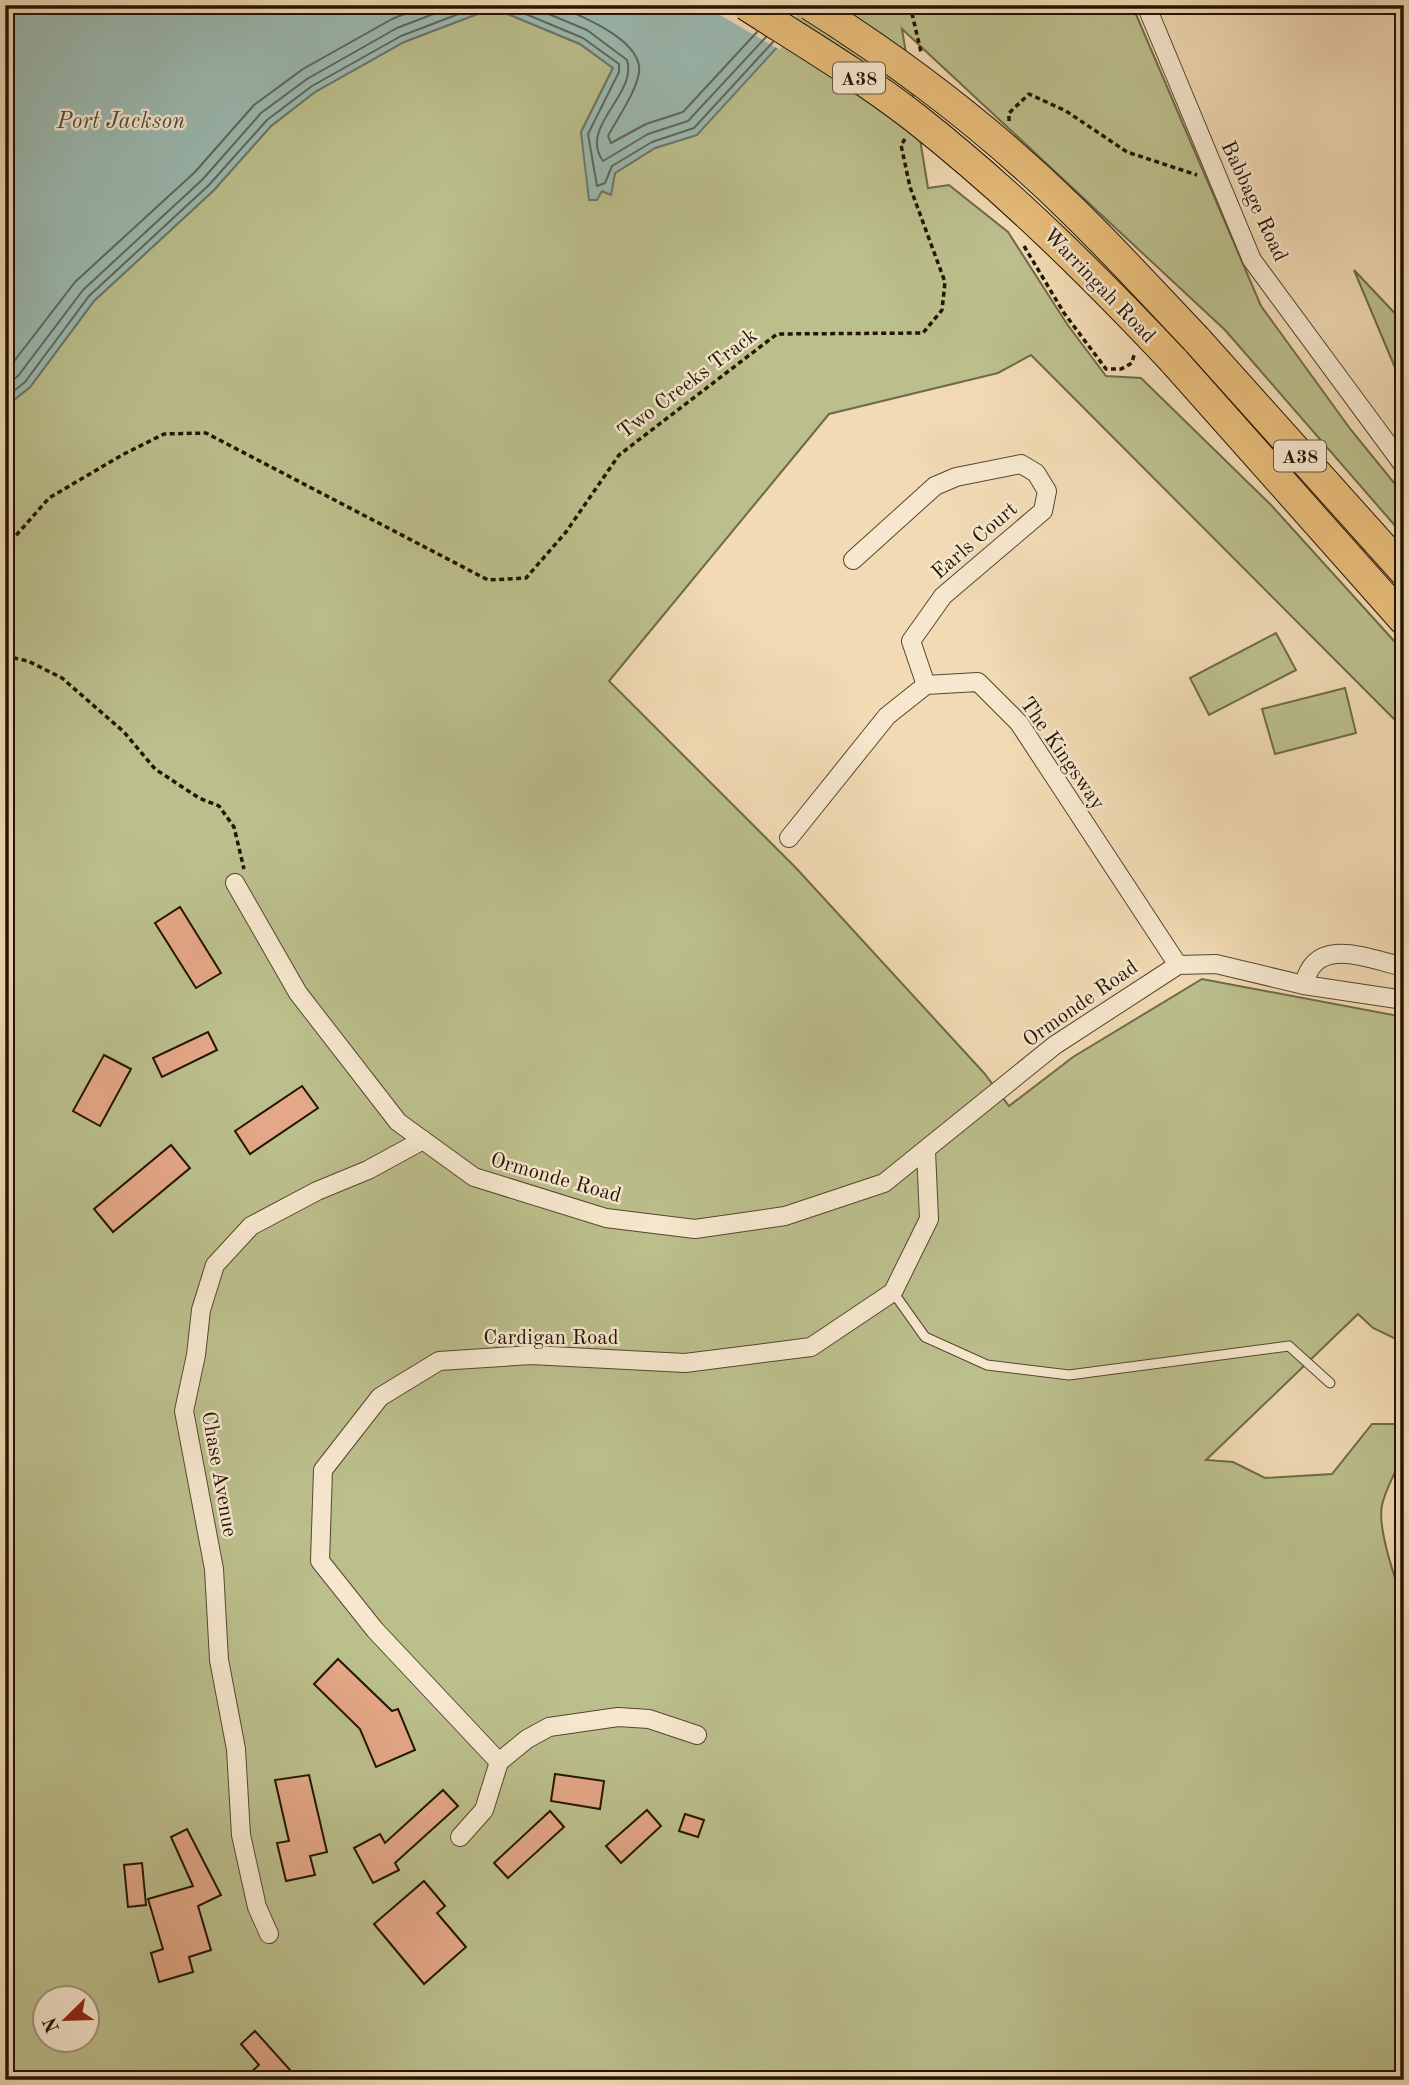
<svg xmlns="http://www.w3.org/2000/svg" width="1409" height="2085" viewBox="0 0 1409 2085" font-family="'Old Standard TT',serif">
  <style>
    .green { fill: #bbbf8c; stroke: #6f6a48; stroke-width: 2; fill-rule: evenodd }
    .water { fill: #9bbab2; stroke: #6b786c; stroke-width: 2 }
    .pier { fill: #f1dab4 }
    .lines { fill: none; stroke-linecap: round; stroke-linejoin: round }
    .shore { stroke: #5f675a; stroke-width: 2 }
    .building { fill: #e4a787; stroke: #231403; stroke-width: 2 }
    .service-casing { stroke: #56462f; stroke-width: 11 }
    .minor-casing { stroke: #56462f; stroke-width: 20 }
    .trunk-casing { stroke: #231403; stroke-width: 32 }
    .path { stroke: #231403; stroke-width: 3.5; stroke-dasharray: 5 3.5; stroke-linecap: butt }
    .service { stroke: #f6e7ce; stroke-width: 9 }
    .minor { stroke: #f6e7ce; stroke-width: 18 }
    .trunk { stroke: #e8bd7a; stroke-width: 30 }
    .trunk-bridge-casing { stroke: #231403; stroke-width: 32; stroke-linecap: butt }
    .path-bridge { stroke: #231403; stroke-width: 3.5; stroke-dasharray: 5 3.5; stroke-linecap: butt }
    .trunk-bridge { stroke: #e8bd7a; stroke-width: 30 }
    .labels { text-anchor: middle; stroke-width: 5; stroke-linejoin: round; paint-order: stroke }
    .shield { fill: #f6e7ce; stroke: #625340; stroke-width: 2 }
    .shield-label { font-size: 19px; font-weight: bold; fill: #231403 }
    .street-label { font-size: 21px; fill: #231403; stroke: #f6e7ce }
    .water-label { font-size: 23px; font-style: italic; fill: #4d4e40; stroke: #f6e7ce }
  </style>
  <rect width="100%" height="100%" fill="#f1dab4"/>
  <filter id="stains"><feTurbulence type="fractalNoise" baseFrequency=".00286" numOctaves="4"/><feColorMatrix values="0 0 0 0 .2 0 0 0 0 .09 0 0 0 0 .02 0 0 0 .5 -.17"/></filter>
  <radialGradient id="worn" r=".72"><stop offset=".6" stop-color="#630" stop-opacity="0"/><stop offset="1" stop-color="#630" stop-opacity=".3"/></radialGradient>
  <g class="green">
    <path d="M798,5H1132L1261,306L1351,430L1404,495V536L1225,330L902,29L928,188L949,185L1008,232L1067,324L1106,376L1141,378L1271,505L1404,652V729L1031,355L998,373L829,414L609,681L797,869L984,1073L1009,1106L1073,1057L1202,979L1404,1017V1343L1373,1328L1358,1314L1206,1460L1233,1462L1265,1478L1332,1474L1372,1424H1400C1409,1463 1390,1472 1382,1505C1377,1529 1396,1581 1404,1605V2080H5V407L30,387L94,301L214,190L271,126L315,92L404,42L493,8L580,44L613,68L581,132L601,191L610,194L615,173L655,148L697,135ZM46,1997H88V2039H46Z"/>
    <polygon points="1354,270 1404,323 1404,389"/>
    <polygon points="1276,633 1296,670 1209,715 1190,678"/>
    <polygon points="1345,688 1356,733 1275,754 1262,709"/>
  </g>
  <polygon class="water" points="5,5 798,5 781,43 697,135 655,148 615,173 611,195 602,191 597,200 589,200 581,132 613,68 580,44 493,8 404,42 315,92 271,126 214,190 94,301 30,387 5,407"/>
  <polygon class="pier" points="703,5 802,5 780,50"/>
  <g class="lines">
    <g class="shore">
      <polyline points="504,5 583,38 619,64 619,72 588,134 597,186 605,183 612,166 652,142 694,128 773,42"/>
      <path d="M527,5L587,30L627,60C638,94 578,127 603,161L648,134L688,121L766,37"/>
      <path d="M555,5C579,15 644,40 639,73C635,94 618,117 608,136L611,143L646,124L683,112L757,32"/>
      <polyline points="5,373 75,282 195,172 254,105 303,69 392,19 427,5"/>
      <polyline points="5,386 18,376 83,290 203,179 261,113 307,79 397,28 457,5"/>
      <polyline points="5,398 25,382 89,296 209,185 267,120 312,86 401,36 482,5"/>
    </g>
  </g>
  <g class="building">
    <polygon points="180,907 221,973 196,988 155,923"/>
    <polygon points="208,1032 217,1050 162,1077 153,1058"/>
    <polygon points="104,1055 131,1069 100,1126 73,1111"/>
    <polygon points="302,1086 318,1108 250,1154 235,1131"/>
    <polygon points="171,1145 190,1168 113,1232 94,1209"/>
    <polygon points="338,1659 392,1711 398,1709 415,1750 376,1767 360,1729 314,1684"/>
    <polygon points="555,1774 604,1781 600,1809 551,1801"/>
    <polygon points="309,1775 327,1852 310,1856 315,1875 286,1881 277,1843 289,1841 275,1780"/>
    <polygon points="443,1790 458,1806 395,1863 399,1870 373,1883 354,1848 380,1834 385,1843"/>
    <polygon points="647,1810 661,1826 621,1863 606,1846"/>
    <polygon points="550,1811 564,1827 508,1878 494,1863"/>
    <polygon points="685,1814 704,1820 698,1837 679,1831"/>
    <polygon points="187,1829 221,1895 198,1906 211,1950 189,1957 193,1972 159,1982 151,1953 163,1949 148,1899 193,1886 171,1837"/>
    <polygon points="142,1863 146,1905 128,1907 124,1865"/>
    <polygon points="424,1881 445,1906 437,1913 466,1947 424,1984 374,1924"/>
    <polygon points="255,2031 290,2070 280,2080 242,2080 259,2065 241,2044"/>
  </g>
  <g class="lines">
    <defs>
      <polyline id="service" points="893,1292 925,1337 987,1365 1069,1375 1289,1346 1330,1383"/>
      <g id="minor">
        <polyline points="1146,5 1252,260 1404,466"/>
        <polyline points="853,560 935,486 956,477 1021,464 1036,473 1047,491 1043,511 943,596 911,641 926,685"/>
        <polyline points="789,838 887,716 926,685 978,682 1019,723 1178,965"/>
        <polyline points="235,883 298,993 398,1122 474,1177 606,1218 695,1229 785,1216 884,1183 1055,1045 1178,965 1216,964 1304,985 1404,1000"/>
        <path d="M1304,985C1315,934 1368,959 1404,967"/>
        <polyline points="499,1762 375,1630 320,1561 323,1470 380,1397 439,1361 531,1355 685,1363 811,1347 893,1292 929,1219 926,1151"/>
        <polyline points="460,1837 484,1810 499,1762 527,1739 549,1727 618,1717 649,1719 697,1735"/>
        <polyline points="269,1934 257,1907 241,1835 236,1749 219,1660 214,1569 184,1411 196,1355 201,1310 215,1265 251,1226 317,1191 368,1170 423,1140"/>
      </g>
      <g id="trunk">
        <polyline points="1196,339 1404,571"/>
        <polyline points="1173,360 1404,620"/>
      </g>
    </defs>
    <use href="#service" class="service-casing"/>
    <use href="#minor" class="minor-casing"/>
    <use href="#trunk" class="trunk-casing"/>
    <g class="path">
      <polyline points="910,5 921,52"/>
      <polyline points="1009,121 1009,113 1029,94 1066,111 1127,152 1197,175"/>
      <polyline points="1024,246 1064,313 1106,369 1121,369 1132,363 1134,355"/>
      <polyline points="5,548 49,498 122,455 164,434 206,433 488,580 526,578 566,532 619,455 777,334 923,333 942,310 945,282 910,187 901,145 905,139"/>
      <polyline points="5,656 28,661 62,678 124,732 155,769 199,798 219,806 234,827 244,869"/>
    </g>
    <use href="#service" class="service"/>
    <use href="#minor" class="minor"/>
    <use href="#trunk" class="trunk"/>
    <defs>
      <g id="trunk-bridge">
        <path d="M746,5C802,41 861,76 914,117C1008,191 1091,273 1173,360"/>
        <path d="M810,5C904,64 995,134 1074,212C1116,253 1156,297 1196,339"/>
      </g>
    </defs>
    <use href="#trunk-bridge" class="trunk-bridge-casing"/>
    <polyline class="path-bridge" points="712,5 722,11"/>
    <use href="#trunk-bridge" class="trunk-bridge"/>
  </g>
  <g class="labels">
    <g class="shield">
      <rect x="833" y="62.5" width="52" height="31" rx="5"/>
      <rect x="1274" y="440.5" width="52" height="31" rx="5"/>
    </g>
    <g class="shield-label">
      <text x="859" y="85">A38</text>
      <text x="1300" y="463">A38</text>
    </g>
    <g class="street-label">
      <text transform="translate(1255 201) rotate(65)" y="7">Babbage Road</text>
      <text transform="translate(1100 285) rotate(46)" y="7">Warringah Road</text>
      <text transform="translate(687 383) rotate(-37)" y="7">Two Creeks Track</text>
      <text transform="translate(974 540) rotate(-41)" y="7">Earls Court</text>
      <text transform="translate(1063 753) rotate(55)" y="7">The Kingsway</text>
      <text transform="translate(1080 1003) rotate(-35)" y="7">Ormonde Road</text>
      <text transform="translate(556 1177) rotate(16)" y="7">Ormonde Road</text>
      <text x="551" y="1344">Cardigan Road</text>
      <text transform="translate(220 1474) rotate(80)" y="7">Chase Avenue</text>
    </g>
    <g class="water-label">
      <text x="121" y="128">Port Jackson</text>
    </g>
  </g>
  <rect width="1409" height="2085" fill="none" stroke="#f1dab4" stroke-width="28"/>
  <rect x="7" y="7" width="1395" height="2071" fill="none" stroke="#231403" stroke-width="3.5"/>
  <rect x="14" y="14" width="1381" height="2057" fill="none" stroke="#231403" stroke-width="2"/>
  <g transform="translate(66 2019) rotate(247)"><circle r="33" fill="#f6e7ce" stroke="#a2937d" stroke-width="2"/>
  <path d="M0-5L12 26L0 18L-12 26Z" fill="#8f2418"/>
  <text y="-10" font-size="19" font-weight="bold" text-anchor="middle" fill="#231403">N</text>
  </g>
  <rect width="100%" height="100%" filter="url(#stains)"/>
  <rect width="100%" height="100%" fill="url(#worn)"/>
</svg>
